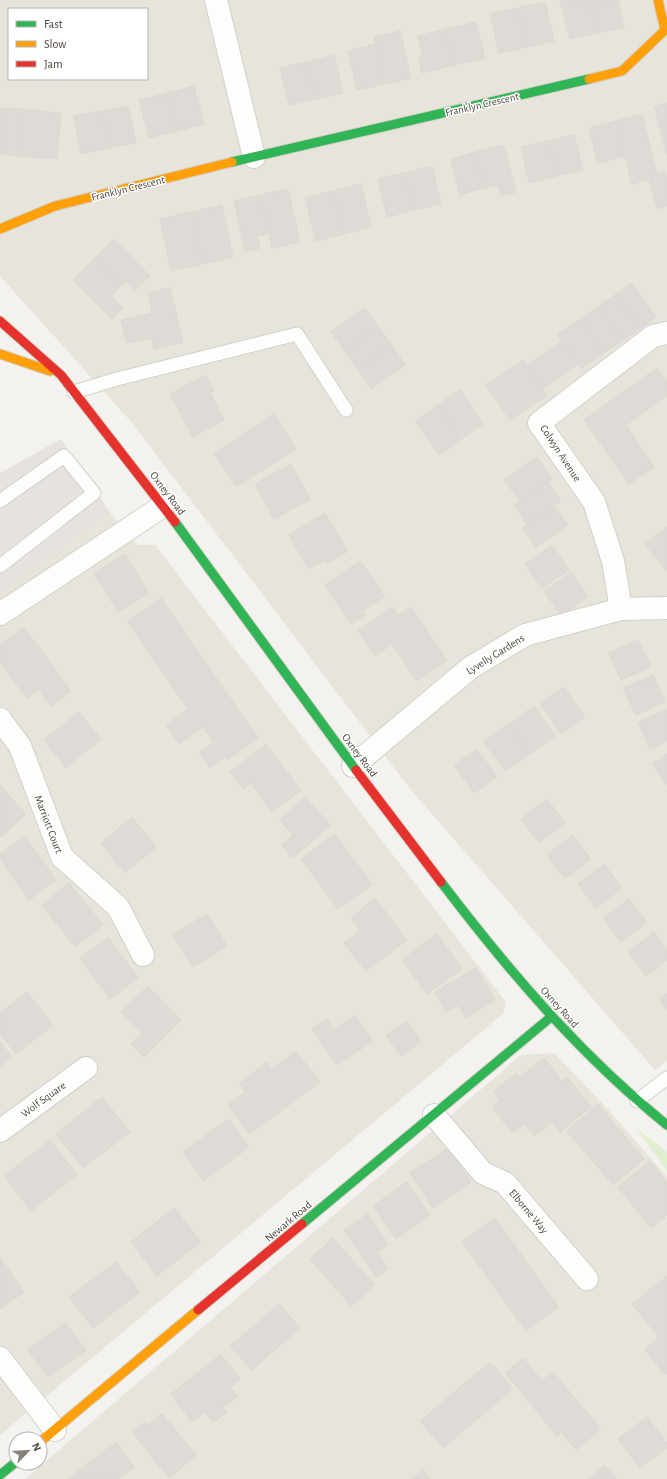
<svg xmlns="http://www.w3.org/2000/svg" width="667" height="1479" viewBox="0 0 667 1479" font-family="'Alegreya Sans',sans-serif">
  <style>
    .residential { fill: #e7e4dc; fill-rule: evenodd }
    .industrial { fill: #e6e2de }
    .green { fill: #e1eecf }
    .building { fill: #dedbd6; stroke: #dcd9d4 }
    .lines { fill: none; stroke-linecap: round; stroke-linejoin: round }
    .lane-casing { stroke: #d2d0cb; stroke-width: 15 }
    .street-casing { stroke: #d2d0cb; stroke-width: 24 }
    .fast-casing { stroke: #d3cfc5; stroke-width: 11 }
    .slow-casing { stroke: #d3cfc5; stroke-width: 11 }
    .jam-casing { stroke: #d3cfc5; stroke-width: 11 }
    .lane { stroke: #fdfdfc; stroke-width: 13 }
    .street { stroke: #fdfdfc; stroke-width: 22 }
    .fast { stroke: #30b455; stroke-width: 9 }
    .slow { stroke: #ff9f0a; stroke-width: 9 }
    .jam { stroke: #e5322d; stroke-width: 9 }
    .labels { text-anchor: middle; stroke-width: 3; stroke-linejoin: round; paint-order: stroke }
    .street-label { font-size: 11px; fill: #4b4439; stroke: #fff }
  </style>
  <rect width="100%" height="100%" fill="#f4f2ee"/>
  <g class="residential">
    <path d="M0,0H667V1061L655,1070L411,790L133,424L0,276ZM9,9H147V79H9Z"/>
    <polygon points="111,514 138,545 155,545 506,1002 504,1013 0,1435 0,593"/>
    <polygon points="554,1053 606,1107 667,1177 667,1210 663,1214 667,1218 667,1479 25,1479 521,1055"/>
  </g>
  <polygon class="industrial" points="61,439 111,514 0,593 0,473"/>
  <polygon class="green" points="636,1128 667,1152 667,1171"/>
  <g class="building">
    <polygon points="560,0 589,0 597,33 570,39"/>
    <polygon points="589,0 618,0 624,27 597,33"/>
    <polygon points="545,2 554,41 527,47 518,8"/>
    <polygon points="518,8 527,47 499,53 490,14"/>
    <polygon points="476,22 485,58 454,65 445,29"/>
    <polygon points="445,29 454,65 422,73 418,58 423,57 418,36"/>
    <polygon points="400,31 411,78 384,84 374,37"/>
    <polygon points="376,44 384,84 357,90 348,51"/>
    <polygon points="334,55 343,93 316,99 307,62"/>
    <polygon points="307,62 316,99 289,105 280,68"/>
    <polygon points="194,86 204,124 177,131 167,93"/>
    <polygon points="167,93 177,131 149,138 139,100"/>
    <polygon points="667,103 667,155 654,107"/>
    <polygon points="128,106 136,143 108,148 101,111"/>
    <polygon points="0,108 20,109 19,156 0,154"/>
    <polygon points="20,109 61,113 57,159 19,156"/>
    <polygon points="101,111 108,148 81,154 74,116"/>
    <polygon points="642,114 657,174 665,172 667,181 667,206 657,209 649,179 632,184 616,121"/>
    <polygon points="616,121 625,156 598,163 589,128"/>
    <polygon points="574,135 583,170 556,176 548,141"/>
    <polygon points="548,141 556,176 529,183 521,147"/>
    <polygon points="504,145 516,192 501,196 498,185 484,188 475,152"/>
    <polygon points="475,152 484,188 460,195 451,159"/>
    <polygon points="432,166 441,204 414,210 405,173"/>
    <polygon points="405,173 414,210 387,217 378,179"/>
    <polygon points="361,184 371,227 344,234 333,191"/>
    <polygon points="288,189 300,242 272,248 260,195"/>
    <polygon points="333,191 344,234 316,241 305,198"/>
    <polygon points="260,195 269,233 257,236 260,248 245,252 234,201"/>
    <polygon points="222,205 233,257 202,264 191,212"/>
    <polygon points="191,212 202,264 171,271 160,219"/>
    <polygon points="114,239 150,276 135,290 126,281 121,286 94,259"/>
    <polygon points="94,259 121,286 111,296 123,308 112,319 73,280"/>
    <polygon points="632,283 656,317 639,329 615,295"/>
    <polygon points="170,288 183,342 154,349 152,338 127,343 121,320 152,313 148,293"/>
    <polygon points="615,295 639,329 622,341 599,306"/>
    <polygon points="599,306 622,341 604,353 580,319"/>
    <polygon points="365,308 379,327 345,351 331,332"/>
    <polygon points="580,319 604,353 581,369 558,334"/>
    <polygon points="379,327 392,345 358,369 345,351"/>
    <polygon points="562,341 578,364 543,389 527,365"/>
    <polygon points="392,345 405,365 371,389 358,369"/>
    <polygon points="523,360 547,395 510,420 486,385"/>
    <polygon points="657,368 667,382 667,396 626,425 654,467 629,484 584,420"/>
    <polygon points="205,375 214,391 210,393 224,420 193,437 170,394"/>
    <polygon points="460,389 483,424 461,439 438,405"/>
    <polygon points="438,405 461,439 439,455 415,421"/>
    <polygon points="274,414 296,449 236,487 214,453"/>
    <polygon points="537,457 552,479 520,501 504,480"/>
    <polygon points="291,464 310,499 274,519 255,484"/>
    <polygon points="548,482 561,501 527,525 514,505"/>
    <polygon points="554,506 568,525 536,547 523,528"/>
    <polygon points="325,513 348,551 328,563 325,560 309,569 289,535"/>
    <polygon points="667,527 667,571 645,544"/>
    <polygon points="552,545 569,570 542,588 525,564"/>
    <polygon points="125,554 149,593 118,612 94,573"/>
    <polygon points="360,561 385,596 363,611 365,615 351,624 325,585"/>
    <polygon points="571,572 588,597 561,615 544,591"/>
    <polygon points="161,598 258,738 227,760 225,757 210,768 199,753 214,742 203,727 179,744 166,725 188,709 127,621"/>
    <polygon points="392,607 398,615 411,607 447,660 417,681 392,644 375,656 358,631"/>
    <polygon points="24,627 71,691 51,706 39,690 27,698 0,662 0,645"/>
    <polygon points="638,640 651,667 621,680 609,653"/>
    <polygon points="653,675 665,702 636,715 623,688"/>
    <polygon points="564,687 585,717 561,734 540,703"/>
    <polygon points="534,706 555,736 530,754 509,724"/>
    <polygon points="667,709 667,741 650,749 638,722"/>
    <polygon points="79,712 101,739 66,768 44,740"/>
    <polygon points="509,724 530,754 505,771 484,742"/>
    <polygon points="266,744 301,790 272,812 251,783 243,789 230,772"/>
    <polygon points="477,749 497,777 474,793 454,765"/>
    <polygon points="667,754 667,786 652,764"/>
    <polygon points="0,785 26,814 1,837 0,836"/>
    <polygon points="305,797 330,825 293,858 282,845 293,835 279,820"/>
    <polygon points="547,799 565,823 539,843 521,819"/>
    <polygon points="132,817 156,847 125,873 101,843"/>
    <polygon points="335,834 372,885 338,909 301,859"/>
    <polygon points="573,835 591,859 565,879 547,855"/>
    <polygon points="25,836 56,880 29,900 0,859 0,854"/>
    <polygon points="604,864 622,888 596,908 578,884"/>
    <polygon points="69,883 103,925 75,947 42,905"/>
    <polygon points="375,898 407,940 366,971 344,943 360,930 351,918"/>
    <polygon points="629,899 647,922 621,942 603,918"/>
    <polygon points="207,914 227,946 193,967 173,935"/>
    <polygon points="654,932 667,949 667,960 646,976 628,952"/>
    <polygon points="437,934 462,969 427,994 402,960"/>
    <polygon points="108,937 138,978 110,999 80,958"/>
    <polygon points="476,968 495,1000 466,1018 458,1005 446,1012 435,992"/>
    <polygon points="148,986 181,1020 144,1057 131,1044 142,1033 121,1012"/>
    <polygon points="27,992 53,1025 16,1054 0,1033 0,1013"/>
    <polygon points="667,993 667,1010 659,999"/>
    <polygon points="355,1015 373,1041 337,1065 312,1029 327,1019 334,1030"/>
    <polygon points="406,1021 421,1041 402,1056 386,1036"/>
    <polygon points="0,1042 12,1057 0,1066"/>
    <polygon points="296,1051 320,1082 250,1134 228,1105 245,1092 239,1084 267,1062 272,1069"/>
    <polygon points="544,1058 562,1081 567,1077 591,1107 560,1132 552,1122 534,1136 524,1124 512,1133 492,1107 500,1100 494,1091 516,1073 520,1077"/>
    <polygon points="102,1097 130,1132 83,1168 56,1134"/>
    <polygon points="598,1104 644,1159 613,1185 567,1131"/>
    <polygon points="228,1119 249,1147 203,1181 183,1152"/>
    <polygon points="50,1140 77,1174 31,1211 4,1176"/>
    <polygon points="448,1148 471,1182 433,1208 410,1173"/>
    <polygon points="650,1161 667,1183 667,1215 651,1228 618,1187"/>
    <polygon points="407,1182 430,1215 396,1239 373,1206"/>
    <polygon points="174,1208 201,1242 157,1276 131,1242"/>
    <polygon points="368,1214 388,1245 377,1252 388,1269 376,1277 344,1230"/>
    <polygon points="495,1218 559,1307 526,1331 462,1242"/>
    <polygon points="333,1238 375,1285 351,1306 310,1259"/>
    <polygon points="0,1257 24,1292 0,1309"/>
    <polygon points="116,1262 140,1292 93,1328 69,1297"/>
    <polygon points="667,1276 667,1373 665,1375 645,1349 659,1337 632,1304"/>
    <polygon points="279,1304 300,1328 252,1370 230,1346"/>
    <polygon points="65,1323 86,1350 48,1377 28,1350"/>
    <polygon points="221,1354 240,1379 230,1387 238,1396 223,1407 227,1412 213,1423 205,1412 192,1422 171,1394"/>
    <polygon points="523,1358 542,1381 553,1372 601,1429 576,1450 561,1432 557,1436 505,1373"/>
    <polygon points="490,1362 513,1389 443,1448 420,1421"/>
    <polygon points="162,1414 196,1455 169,1478 132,1432 146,1422 148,1425"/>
    <polygon points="647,1417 667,1443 667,1448 640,1468 618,1439"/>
    <polygon points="116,1442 134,1467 118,1479 68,1479"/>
    <polygon points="604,1465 617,1479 588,1479"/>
    <polygon points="423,1470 431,1479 411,1479"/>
  </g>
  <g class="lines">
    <defs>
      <g id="lane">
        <polyline points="74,392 117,379 297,334 346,410"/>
        <polyline points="0,501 64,456 94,493 0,566"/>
        <polyline points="637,1101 667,1078"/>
      </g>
      <g id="street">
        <polyline points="216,0 254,157"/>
        <polyline points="621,609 613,561 594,502 539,423 653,336 667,333"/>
        <polyline points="0,614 163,506"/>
        <polyline points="0,719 20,746 62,857 118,907 143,955"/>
        <polyline points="353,766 470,668 525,635 621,609 667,608"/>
        <polyline points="434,1115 483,1173 505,1183 587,1279"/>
        <polyline points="0,1131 86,1068"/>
        <polyline points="0,1358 55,1430"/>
      </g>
      <g id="fast">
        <polyline points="232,162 589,79"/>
        <polyline points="175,522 356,770"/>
        <path d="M441,882C508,970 580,1055 667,1125"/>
        <polyline points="302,1224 551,1017"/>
        <polyline points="0,1475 16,1462"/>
      </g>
      <g id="slow">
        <polyline points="589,79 622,71 665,30 658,0"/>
        <polyline points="0,229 55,206 232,162"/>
        <polyline points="0,354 50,371"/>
        <polyline points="40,1442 198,1310"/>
      </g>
      <g id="jam">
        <polyline points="0,321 61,375 175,522"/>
        <polyline points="356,770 441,882"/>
        <polyline points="198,1310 302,1224"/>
      </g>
    </defs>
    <use href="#lane" class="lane-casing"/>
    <use href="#street" class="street-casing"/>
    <use href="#fast" class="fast-casing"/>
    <use href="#slow" class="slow-casing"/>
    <use href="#jam" class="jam-casing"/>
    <use href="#lane" class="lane"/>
    <use href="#street" class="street"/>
    <use href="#fast" class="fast"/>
    <use href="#slow" class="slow"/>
    <use href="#jam" class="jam"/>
  </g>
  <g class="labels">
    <g class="street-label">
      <text transform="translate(482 104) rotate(-13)" y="4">Franklyn Crescent</text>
      <text transform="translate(128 188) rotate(-14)" y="4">Franklyn Crescent</text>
      <text transform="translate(561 453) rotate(57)" y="4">Colwyn Avenue</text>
      <text transform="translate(168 493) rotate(53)" y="4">Oxney Road</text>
      <text transform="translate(495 654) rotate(-32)" y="4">Lyvelly Gardens</text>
      <text transform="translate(360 755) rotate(53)" y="4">Oxney Road</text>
      <text transform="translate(49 824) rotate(69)" y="4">Marriott Court</text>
      <text transform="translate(560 1007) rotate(48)" y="4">Oxney Road</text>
      <text transform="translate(43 1099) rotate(-36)" y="4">Wolf Square</text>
      <text transform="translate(529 1211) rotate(50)" y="4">Elborne Way</text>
      <text transform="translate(288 1221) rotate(-40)" y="4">Newark Road</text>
    </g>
  </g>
  <rect x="8" y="8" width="140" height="72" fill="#ffffff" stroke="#b7b4b0"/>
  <rect x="16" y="21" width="20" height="6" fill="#30b455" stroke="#b7b4b0"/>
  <text x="44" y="28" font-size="12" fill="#4b4439">Fast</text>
  <rect x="16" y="41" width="20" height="6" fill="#ff9f0a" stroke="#b7b4b0"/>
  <text x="44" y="48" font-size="12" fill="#4b4439">Slow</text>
  <rect x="16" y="61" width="20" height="6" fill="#e5322d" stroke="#b7b4b0"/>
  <text x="44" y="68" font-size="12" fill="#4b4439">Jam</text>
  <g transform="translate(28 1451) rotate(65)"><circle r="19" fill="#ffffff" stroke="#b7b4b0"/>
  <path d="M0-3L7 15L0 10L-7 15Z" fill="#868178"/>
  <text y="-6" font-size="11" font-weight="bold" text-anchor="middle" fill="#4b4439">N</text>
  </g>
</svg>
